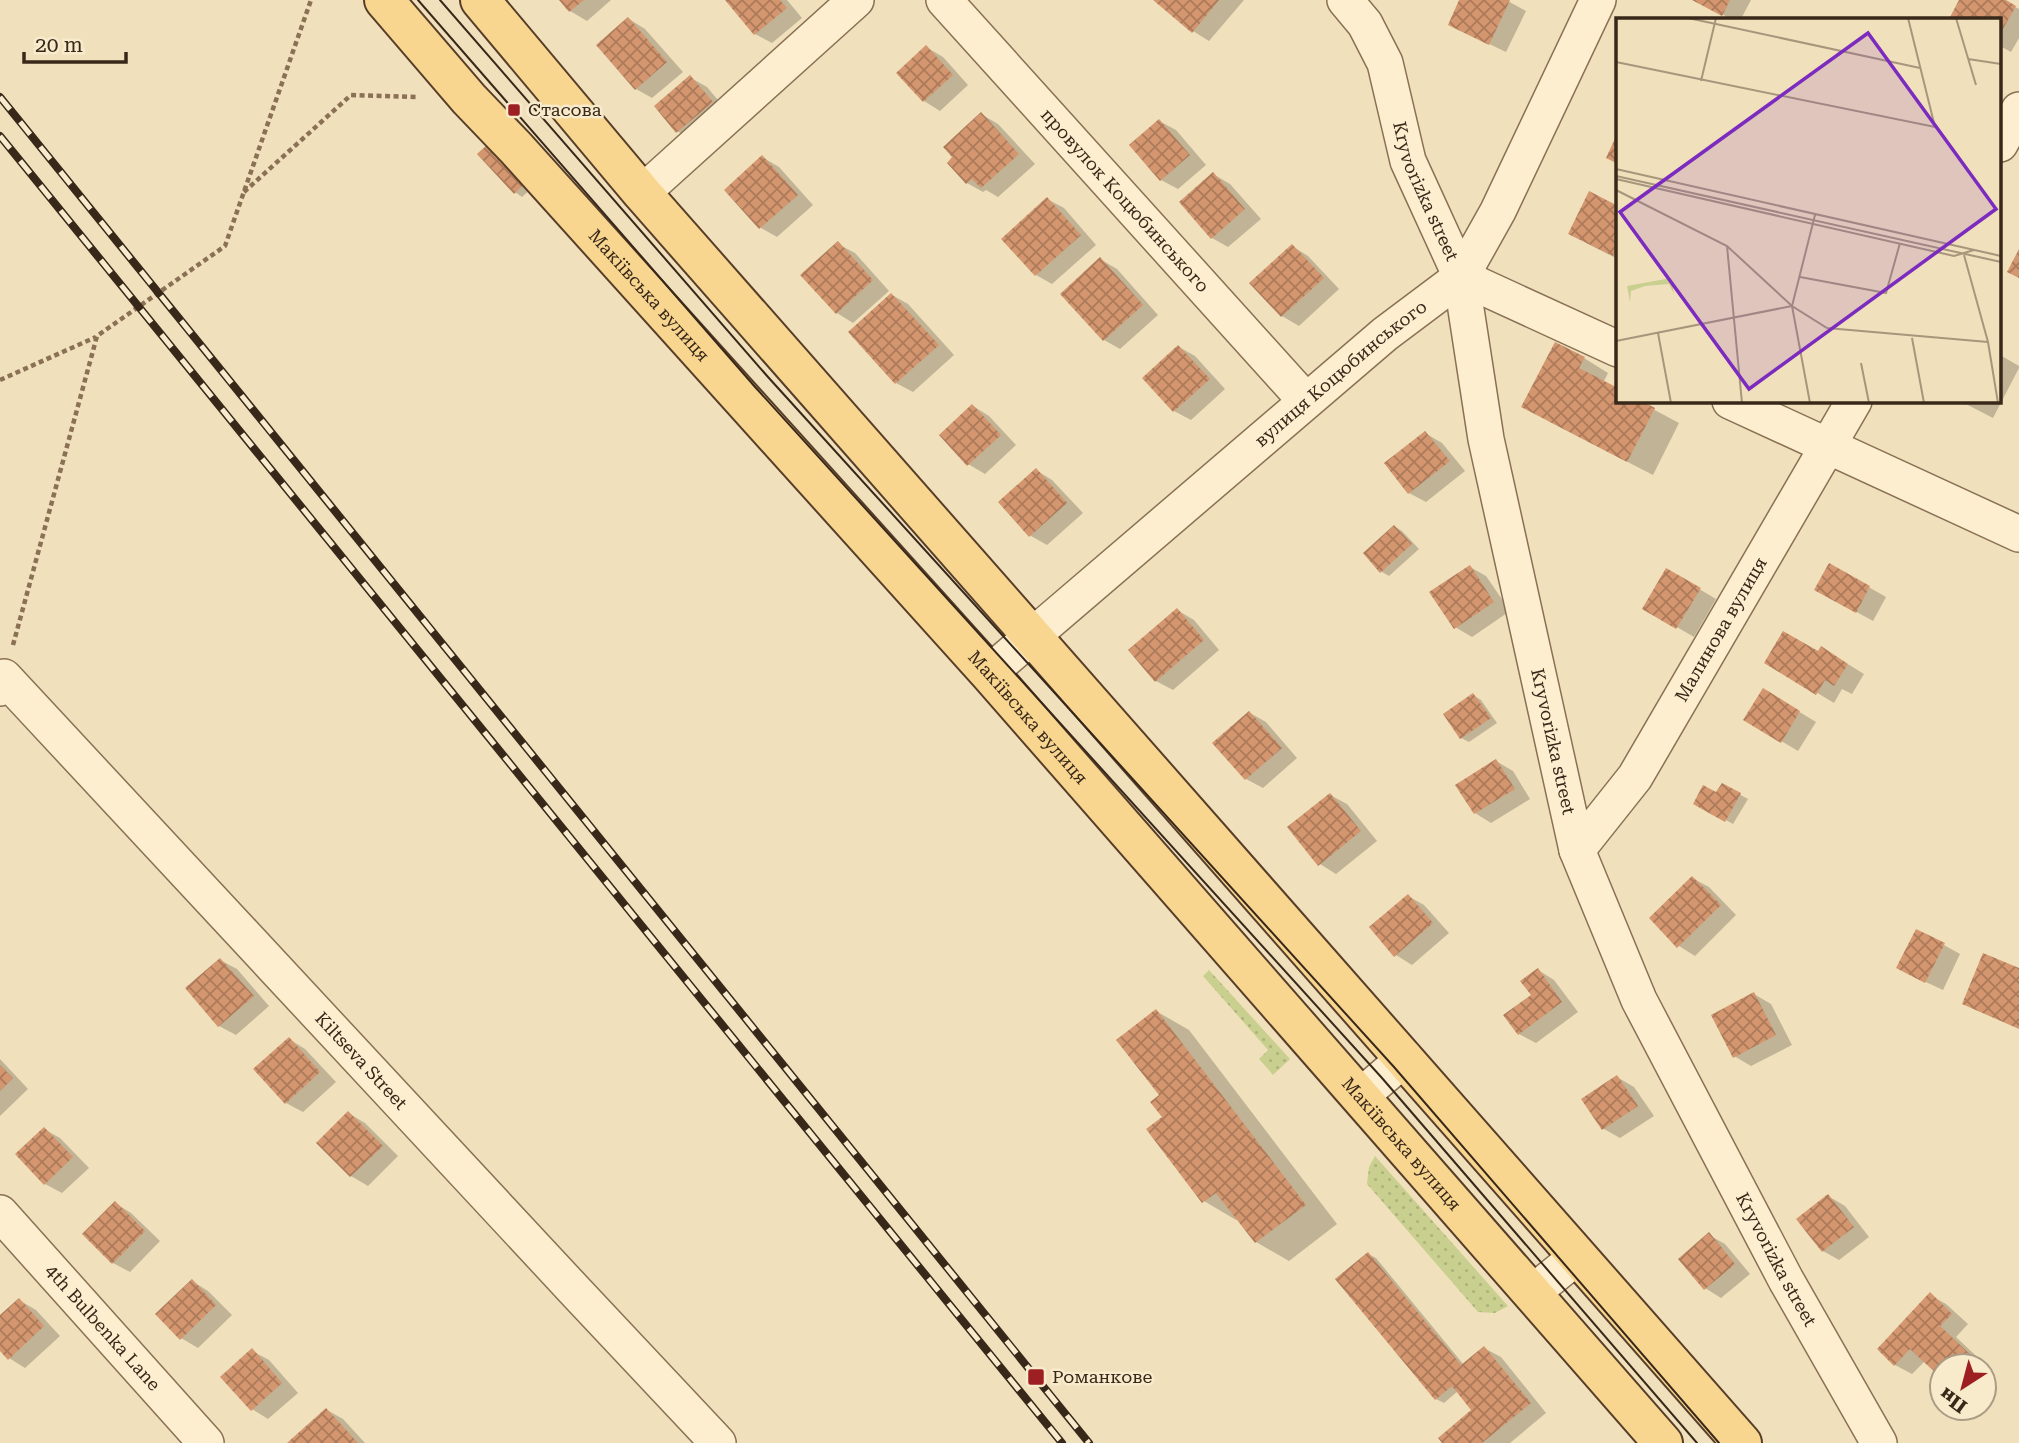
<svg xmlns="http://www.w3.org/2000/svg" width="2019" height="1443" viewBox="0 0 2019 1443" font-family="'Roboto Serif',serif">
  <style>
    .grass { fill: url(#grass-dots) }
    .shadow { fill: #0003 }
    .building { fill: url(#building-cross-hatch) }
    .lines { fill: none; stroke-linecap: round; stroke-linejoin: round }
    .minor-casing { stroke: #8a7054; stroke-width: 38 }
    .major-casing { stroke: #573e29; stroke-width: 42 }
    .path { stroke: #8a7054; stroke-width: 4.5; stroke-dasharray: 5 3.5; stroke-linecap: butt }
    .minor { stroke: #fceecf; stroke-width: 35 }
    .major { stroke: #f9d68f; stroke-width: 38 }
    .tram { stroke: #38281a; stroke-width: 2 }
    .rail-casing { stroke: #38281a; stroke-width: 8 }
    .rail { stroke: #f8ebcc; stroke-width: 5; stroke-dasharray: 16; stroke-linecap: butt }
    .poi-dot { fill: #9e1f22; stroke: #f8ebcc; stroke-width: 2.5 }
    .labels { text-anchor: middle; stroke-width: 5; stroke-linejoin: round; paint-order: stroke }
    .poi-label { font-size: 18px; fill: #38281a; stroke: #f8ebcc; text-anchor: start }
    .street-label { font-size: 18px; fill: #38281a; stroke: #f8ebcc }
    .inset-road { fill: none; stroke: #a7967b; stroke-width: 2 }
    .view { fill: #7b2cbf; fill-opacity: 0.15; stroke: #7b2cbf; stroke-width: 3.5 }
    .inset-edge { fill: none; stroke: #38281a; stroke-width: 3.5 }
  </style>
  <defs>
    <pattern id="grass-dots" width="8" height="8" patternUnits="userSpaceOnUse" patternTransform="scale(1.75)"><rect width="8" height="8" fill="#c9d08f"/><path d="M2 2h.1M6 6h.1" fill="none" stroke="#adb37b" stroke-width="1.8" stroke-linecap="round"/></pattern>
    <pattern id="building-cross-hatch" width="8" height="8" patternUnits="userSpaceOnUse" patternTransform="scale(1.75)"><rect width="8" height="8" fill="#d3966e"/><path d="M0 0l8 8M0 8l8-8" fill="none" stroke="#ac7a5a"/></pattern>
  </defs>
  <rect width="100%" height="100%" fill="#f1e0bc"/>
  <g class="grass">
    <polygon points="1209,970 1290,1059 1273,1075 1259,1059 1268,1050 1203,976"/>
    <polygon points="1375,1156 1508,1306 1495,1313 1478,1312 1367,1184 1369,1167"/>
  </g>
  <g class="shadow">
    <polygon points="561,0 611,0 587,21 570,11"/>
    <polygon points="729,0 787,0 802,18 772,43 755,34"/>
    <polygon points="1155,0 1244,0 1209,41 1193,31"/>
    <polygon points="1461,0 1506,0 1526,11 1506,52 1466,33"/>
    <polygon points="1695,0 1751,0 1741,19 1731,19"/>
    <polygon points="1961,0 2002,0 2019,9 2019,38 2011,52 2000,46 2000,19 1951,18"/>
    <polygon points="629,19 645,29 683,72 652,98 636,89"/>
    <polygon points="926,47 943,57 968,85 940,111 924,101"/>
    <polygon points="691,78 707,87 728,112 694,141 677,131"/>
    <polygon points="981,114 998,124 1035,164 998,197 986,190 983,192 967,183"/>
    <polygon points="1159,121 1176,130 1206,165 1178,189 1161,180 1131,145"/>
    <polygon points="480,154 531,189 522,197 515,192"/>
    <polygon points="762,157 779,167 813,205 777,237 761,228"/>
    <polygon points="1213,174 1230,184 1261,219 1228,247 1212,238"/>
    <polygon points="1590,194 1618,208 1618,259 1586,243"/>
    <polygon points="1047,199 1064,208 1096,245 1052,284 1036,275"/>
    <polygon points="838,244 855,253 889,291 853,323 837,313"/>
    <polygon points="1292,246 1308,256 1339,289 1299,326 1282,316 1252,283"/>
    <polygon points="1100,259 1117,269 1158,315 1120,349 1104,340"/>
    <polygon points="892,295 908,304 954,355 913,392 896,383"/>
    <polygon points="1179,347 1195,356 1225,389 1191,420 1174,411"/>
    <polygon points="2000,355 2019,366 2019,368 1993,418 1960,401 2000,401"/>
    <polygon points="1584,358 1608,373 1603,383 1618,390 1618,401 1638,401 1679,423 1653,475 1548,421"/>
    <polygon points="973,406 989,416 1016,445 985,474 968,464"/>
    <polygon points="1425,433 1442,443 1465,471 1426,502 1409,493"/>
    <polygon points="1036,470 1052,480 1083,513 1047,545 1031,536 1000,502"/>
    <polygon points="1395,527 1402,531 1419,549 1389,576 1382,572 1365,554"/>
    <polygon points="1830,565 1886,597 1873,621 1833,599"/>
    <polygon points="1470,567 1486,576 1510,611 1472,637 1455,627"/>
    <polygon points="1667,570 1716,599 1694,637 1644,608"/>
    <polygon points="1177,610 1194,620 1219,650 1173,690 1156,681"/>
    <polygon points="1819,654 1838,658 1864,674 1852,694 1842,689 1834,703 1766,662"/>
    <polygon points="1763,690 1816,722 1798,751 1746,720"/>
    <polygon points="1473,695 1481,700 1497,723 1469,742 1461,738"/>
    <polygon points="1250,713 1266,722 1297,758 1263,788 1246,779"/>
    <polygon points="1496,761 1513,771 1530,799 1491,823 1475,813"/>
    <polygon points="1722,785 1748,799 1733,824 1695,803 1717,794"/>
    <polygon points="1330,795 1347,804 1377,841 1336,874 1320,864"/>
    <polygon points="1692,878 1709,887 1736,915 1695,956 1679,946"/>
    <polygon points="1408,896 1424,905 1449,933 1412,965 1396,955"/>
    <polygon points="1944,945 1960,954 1943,990 1915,977"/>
    <polygon points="220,960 237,969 269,1006 236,1035 219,1026"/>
    <polygon points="1538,970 1554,980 1578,1012 1536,1043 1519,1034 1534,995"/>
    <polygon points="1754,994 1771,1004 1792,1045 1751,1066 1734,1056"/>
    <polygon points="1156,1011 1189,1030 1337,1224 1289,1261 1256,1242 1238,1219 1236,1220 1204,1201 1164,1117"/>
    <polygon points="289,1039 305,1049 336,1082 303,1112 286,1103"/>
    <polygon points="0,1059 28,1089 0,1116"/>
    <polygon points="1617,1077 1634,1087 1654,1116 1620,1138 1604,1129"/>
    <polygon points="348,1113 365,1123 398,1156 368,1186 351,1176 318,1143"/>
    <polygon points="44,1129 60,1138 89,1168 62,1193 45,1184 17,1154"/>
    <polygon points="1828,1196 1845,1206 1869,1237 1839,1260 1823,1251"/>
    <polygon points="115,1203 131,1213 160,1241 130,1272 113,1263"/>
    <polygon points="1709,1235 1725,1244 1750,1274 1721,1298 1705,1288"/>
    <polygon points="1368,1254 1376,1258 1464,1365 1484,1348 1501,1357 1546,1413 1510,1443 1445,1443 1474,1410 1458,1391 1444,1403 1436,1399"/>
    <polygon points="192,1281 208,1291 232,1315 198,1348 181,1338"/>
    <polygon points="1930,1295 1946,1304 1968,1324 1956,1337 1990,1369 1984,1376 1984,1366 1942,1366 1942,1377 1925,1361 1912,1374 1895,1365 1879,1349"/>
    <polygon points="19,1300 36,1310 60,1336 25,1368 9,1358 0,1349 0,1318"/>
    <polygon points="252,1351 269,1360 298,1393 268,1419 252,1409"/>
    <polygon points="327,1410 343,1419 365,1443 290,1443"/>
  </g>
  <g class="building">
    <polygon points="559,0 584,0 569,12"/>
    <polygon points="725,0 780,0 787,8 754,35"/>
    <polygon points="1153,0 1219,0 1192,33"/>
    <polygon points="1459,0 1510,0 1489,45 1448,25"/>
    <polygon points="1692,0 1730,0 1722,16"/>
    <polygon points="1959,0 2006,0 2016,6 2000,34 2000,19 1949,19"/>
    <polygon points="628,17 667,62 635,90 596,45"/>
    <polygon points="926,45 953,75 923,102 896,73"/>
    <polygon points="690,75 713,102 676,133 654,106"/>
    <polygon points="981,112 1019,154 981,188 972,179 966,184 947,163 952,157 943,147"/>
    <polygon points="1159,119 1190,155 1160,181 1129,145"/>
    <polygon points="1618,132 1618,164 1606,158"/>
    <polygon points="487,145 524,184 514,194 477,154"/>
    <polygon points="762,155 798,195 759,229 724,190"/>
    <polygon points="1213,172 1245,209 1211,239 1179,202"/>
    <polygon points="1589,191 1618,206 1618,245 1613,256 1568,234"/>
    <polygon points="1047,197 1081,235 1035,276 1001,239"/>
    <polygon points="838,241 873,280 836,314 800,275"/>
    <polygon points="1292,244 1324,278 1281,317 1249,283"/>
    <polygon points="2019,249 2019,278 2007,272"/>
    <polygon points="1100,257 1143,305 1103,341 1060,294"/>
    <polygon points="891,293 939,345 895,384 848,332"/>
    <polygon points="1555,342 1585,357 1579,368 1618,388 1618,401 1642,401 1655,408 1627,462 1521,407"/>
    <polygon points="1178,345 1210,379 1173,412 1142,378"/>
    <polygon points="972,404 1001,435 967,466 939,435"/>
    <polygon points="1425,431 1450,461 1408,494 1384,463"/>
    <polygon points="1036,468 1067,503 1029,537 998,502"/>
    <polygon points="1394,525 1412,544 1380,573 1363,553"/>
    <polygon points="1829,563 1870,586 1856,613 1814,590"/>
    <polygon points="1470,565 1494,602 1454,629 1429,592"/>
    <polygon points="1666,568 1701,588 1676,629 1642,609"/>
    <polygon points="1177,608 1204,640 1155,682 1128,650"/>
    <polygon points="1783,631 1818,651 1821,646 1848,664 1834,686 1825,680 1816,695 1764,663"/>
    <polygon points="1763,688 1800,711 1781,743 1743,720"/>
    <polygon points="1473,693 1491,718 1460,739 1443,714"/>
    <polygon points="1249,711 1282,748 1245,780 1212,743"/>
    <polygon points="1496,759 1515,789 1474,814 1455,785"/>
    <polygon points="1722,783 1741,793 1725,822 1693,804 1703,785 1716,792"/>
    <polygon points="1330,793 1361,831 1318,866 1287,827"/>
    <polygon points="1692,876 1721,905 1677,948 1649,918"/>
    <polygon points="1408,894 1433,923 1394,957 1369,927"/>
    <polygon points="1916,929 1945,943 1925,983 1896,968"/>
    <polygon points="1983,953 2019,968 2019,1029 1962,1004"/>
    <polygon points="220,958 254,996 218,1027 185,988"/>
    <polygon points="1538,968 1562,1002 1518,1035 1503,1015 1531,995 1520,981"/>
    <polygon points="1754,992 1776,1035 1733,1058 1711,1015"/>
    <polygon points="1156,1009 1306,1205 1255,1243 1216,1193 1202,1203 1146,1129 1162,1117 1150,1102 1159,1095 1116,1040"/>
    <polygon points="289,1037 320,1072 285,1104 253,1069"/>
    <polygon points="0,1065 13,1078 0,1091"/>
    <polygon points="1617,1075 1638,1106 1602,1130 1581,1099"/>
    <polygon points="348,1111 383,1146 350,1177 316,1143"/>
    <polygon points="44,1127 73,1157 44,1185 15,1154"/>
    <polygon points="1828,1194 1854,1227 1822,1252 1796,1219"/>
    <polygon points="115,1201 145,1231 112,1264 82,1234"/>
    <polygon points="1709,1232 1735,1264 1704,1290 1678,1259"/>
    <polygon points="1368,1252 1461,1365 1484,1346 1531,1403 1482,1443 1442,1443 1438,1438 1471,1410 1452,1386 1435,1400 1335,1279"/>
    <polygon points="192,1279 216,1305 180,1340 155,1314"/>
    <polygon points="1930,1292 1952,1314 1940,1326 1975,1359 1968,1366 1942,1366 1942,1379 1910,1349 1894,1366 1877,1349"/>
    <polygon points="19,1298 44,1326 8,1360 0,1351 0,1315"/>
    <polygon points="252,1348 282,1383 251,1411 220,1377"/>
    <polygon points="326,1408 358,1443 287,1443"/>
  </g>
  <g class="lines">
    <defs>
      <g id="minor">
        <path id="s1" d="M944,0L1306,401"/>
        <path id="s2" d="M1345,0L1365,24L1385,63L1408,161L1461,277L1486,439L1577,850L1639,1000L1786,1280L1879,1443"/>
        <polyline points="2000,144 2019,110"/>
        <polyline points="642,193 856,0"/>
        <polyline points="1461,277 1618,349"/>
        <polyline points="1730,401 2019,534"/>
        <path id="s3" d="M989,673L1385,334L1461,277L1498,211L1598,0"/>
        <path id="s4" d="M0,688L4,677L577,1293L718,1443"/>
        <path id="s5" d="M1577,850L1635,777L1854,401"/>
        <polyline points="1361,1096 1405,1058"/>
        <path id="s6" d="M0,1213L206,1443"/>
        <polyline points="1532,1293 1578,1256"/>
      </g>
      <g id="major">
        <path id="s7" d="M384,0L469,99L516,148L989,673L1663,1443"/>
        <polyline points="480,0 642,193 1742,1443"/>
      </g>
    </defs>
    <use href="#minor" class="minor-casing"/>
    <use href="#major" class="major-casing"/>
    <g class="path">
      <polyline points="244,192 351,95 418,97"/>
      <polyline points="0,380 96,337"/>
      <polyline points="13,645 97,336 225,246 311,0"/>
    </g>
    <use href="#minor" class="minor"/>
    <use href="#major" class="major"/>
    <g class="tram">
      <polyline points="418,0 756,388 1382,1078 1697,1443"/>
      <polyline points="440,0 768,377 1394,1067 1719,1443"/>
    </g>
    <defs>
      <g id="rail">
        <polyline points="0,97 1089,1443"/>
        <polyline points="0,136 1062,1443"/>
      </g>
    </defs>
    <use href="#rail" class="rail-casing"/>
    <use href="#rail" class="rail"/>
  </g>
  <g class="poi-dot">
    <rect x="507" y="103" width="14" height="14" rx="3.5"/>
    <rect x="1027" y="1368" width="18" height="18" rx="3.5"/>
  </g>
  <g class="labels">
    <g class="poi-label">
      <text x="528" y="116">Стасова</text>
      <text x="1052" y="1383">Романкове</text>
    </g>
    <g class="street-label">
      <text dy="6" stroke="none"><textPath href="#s2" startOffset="210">Kryvorizka street</textPath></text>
      <text dy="6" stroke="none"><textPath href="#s1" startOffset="270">провулок Коцюбинського</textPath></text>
      <text dy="6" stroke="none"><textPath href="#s7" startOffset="397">Макіївська вулиця</textPath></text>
      <text dy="6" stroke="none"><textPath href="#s3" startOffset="462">вулиця Коцюбинського</textPath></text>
      <text dy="6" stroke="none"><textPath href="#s5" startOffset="264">Малинова вулиця</textPath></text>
      <text dy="6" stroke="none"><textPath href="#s7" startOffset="964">Макіївська вулиця</textPath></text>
      <text dy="6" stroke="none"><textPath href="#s2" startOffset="777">Kryvorizka street</textPath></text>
      <text dy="6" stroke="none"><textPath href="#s4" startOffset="536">Kiltseva Street</textPath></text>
      <text dy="6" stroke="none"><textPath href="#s7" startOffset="1531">Макіївська вулиця</textPath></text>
      <text dy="6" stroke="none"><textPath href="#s2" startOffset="1344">Kryvorizka street</textPath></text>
      <text dy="6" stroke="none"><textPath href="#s6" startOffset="154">4th Bulbenka Lane</textPath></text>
    </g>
  </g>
  <g transform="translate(1616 18)">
    <rect width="385" height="385" fill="#f1e0bc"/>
    <path d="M55,260L58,276L53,266L29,268L15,273L14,284L11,268Z" fill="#c9d08f"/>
    <path class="inset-road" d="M72,0L304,50M340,0L360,67M352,41L385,46M0,44L319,109L292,0M85,63L100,0M0,151L385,238M0,158L385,244M0,161L338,238L358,232M0,172L111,228L176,288L211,310L372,324M111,228L126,385M348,237L372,324L382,385M184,259L270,275L284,225M42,315L55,385M296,320L308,385M0,323L176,288M245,345L253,385M194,385L176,288L199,197"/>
    <path class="view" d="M252,15L380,191L133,371L4,194Z"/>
    <rect width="385" height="385" class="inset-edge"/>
  </g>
  <g transform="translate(1963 1387) rotate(216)"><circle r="33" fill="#f8ebcc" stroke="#ab9d85" stroke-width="2"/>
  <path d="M0-5L12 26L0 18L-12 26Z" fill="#9e1f22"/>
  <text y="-10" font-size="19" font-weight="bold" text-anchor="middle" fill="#38281a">Пн</text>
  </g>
  <path d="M24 52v10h102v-10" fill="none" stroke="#38281a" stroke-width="3.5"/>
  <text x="35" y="52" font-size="21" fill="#38281a" stroke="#f8ebcc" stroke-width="5" paint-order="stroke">20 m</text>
</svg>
